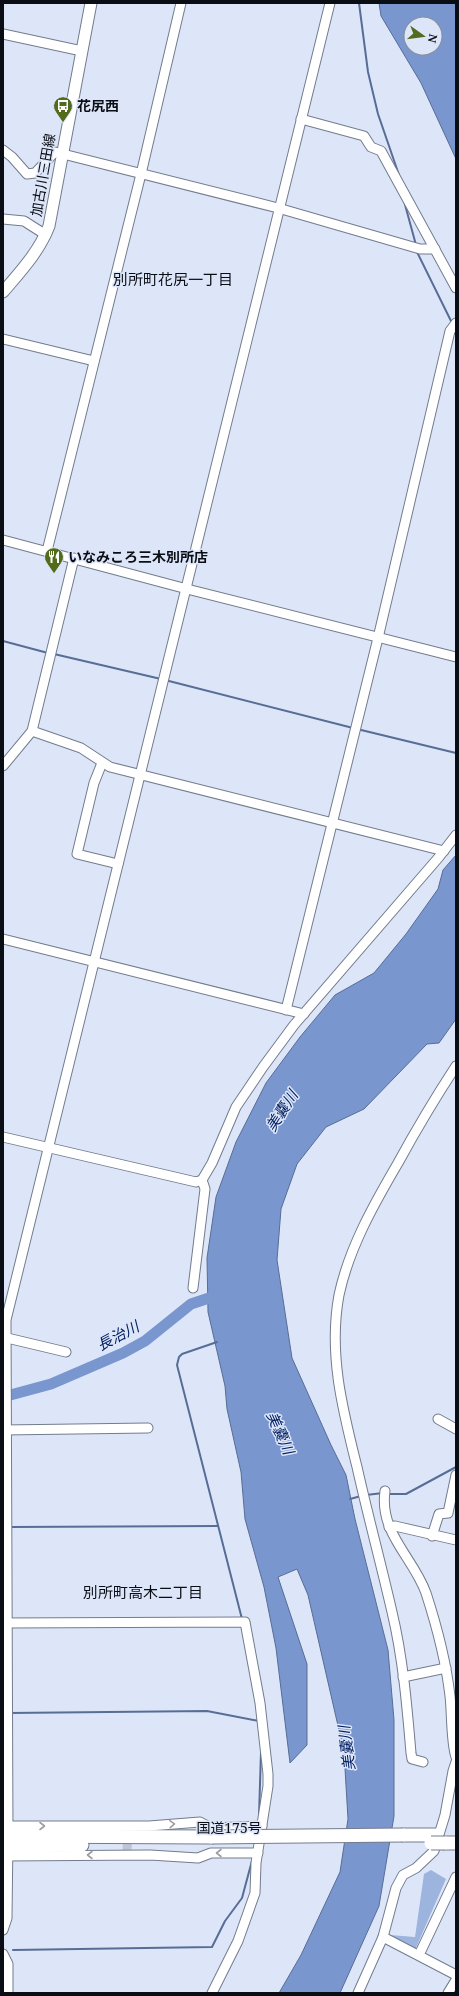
<svg xmlns="http://www.w3.org/2000/svg" width="459" height="1996" viewBox="0 0 459 1996" font-family="'Noto Serif','Noto Sans JP',serif">
  <style>
    .green { fill: #9db4df }
    .water { fill: #7996ce; stroke: #586d96; fill-rule: evenodd }
    .lines { fill: none; stroke-linecap: round; stroke-linejoin: round }
    .stream { stroke: #586d96; stroke-width: 2 }
    .river { stroke: #7996ce; stroke-width: 11 }
    .minor-tunnel { stroke: #bdc5d6; stroke-width: 9; stroke-dasharray: 9 4.5; stroke-linecap: butt }
    .minor-casing { stroke: #737c8c; stroke-width: 11 }
    .major-casing { stroke: #737c8c; stroke-width: 13 }
    .highway-casing { stroke: #737c8c; stroke-width: 15 }
    .minor { stroke: #fff; stroke-width: 9 }
    .major { stroke: #fff; stroke-width: 11 }
    .highway { stroke: #fff; stroke-width: 13 }
    .highway-bridge-casing { stroke: #737c8c; stroke-width: 15; stroke-linecap: butt }
    .highway-bridge { stroke: #fff; stroke-width: 13 }
    .oneway { stroke: #9d9ea1 }
    .labels { text-anchor: middle; stroke-width: 3; stroke-linejoin: round; paint-order: stroke }
    .poi-label { font-size: 14px; font-weight: bold; fill: #0a0d13; stroke: #dde6f9; text-anchor: start }
    .street-label { font-size: 14px; fill: #0a0d13; stroke: #dde6f9 }
    .neighbourhood-label { font-size: 15px; fill: #0a0d13; stroke: #dde6f9 }
    .water-label { font-size: 15px; font-style: italic; fill: #052163; stroke: #dde6f9 }
  </style>
  <rect width="100%" height="100%" fill="#dde6f9"/>
  <polygon class="green" points="431,1870 446,1879 415,1950 389,1937 390,1935 415,1937 424,1874"/>
  <g class="water">
    <path d="M379,3H456V159L421,83L381,16ZM411,24H435V48H411Z"/>
    <polygon points="456,855 456,1019 439,1043 427,1044 364,1109 326,1127 297,1164 281,1209 277,1260 292,1358 331,1445 346,1475 355,1519 388,1650 394,1720 394,1816 379,1906 340,1993 279,1993 301,1955 340,1872 348,1819 344,1752 308,1595 297,1569 278,1577 307,1664 307,1745 290,1763 276,1648 264,1587 245,1519 241,1472 227,1409 225,1386 208,1312 207,1258 216,1197 236,1142 266,1083 300,1037 335,995 374,973 406,934 438,889 443,870"/>
  </g>
  <g class="lines">
    <g class="stream">
      <polyline points="359,3 368,72 378,114 399,175"/>
      <polyline points="404,201 416,245"/>
      <polyline points="417,252 452,323"/>
      <polyline points="3,641 48,653"/>
      <polyline points="54,654 161,679"/>
      <polyline points="165,680 353,728"/>
      <polyline points="357,729 456,753"/>
      <polyline points="217,1342 182,1354 179,1357 177,1365 242,1619"/>
      <polyline points="387,1494 406,1494 456,1467"/>
      <polyline points="366,1495 383,1493"/>
      <polyline points="350,1499 361,1496"/>
      <polyline points="10,1527 218,1526"/>
      <polyline points="9,1713 207,1711 259,1721"/>
      <polyline points="259,1816 261,1752"/>
      <polyline points="13,1950 212,1947 225,1921 242,1898 253,1857"/>
    </g>
    <polyline class="river" points="3,1397 51,1384 123,1353 145,1341 191,1304 221,1294"/>
    <polyline class="minor-tunnel" points="127,1851 128,1832"/>
    <defs>
      <g id="minor">
        <polyline points="3,34 82,51"/>
        <polyline points="301,119 364,136 371,147 381,151 456,288"/>
        <polyline points="3,150 12,157 27,174 35,173 55,152 278,208 420,249 435,249"/>
        <polyline points="3,219 24,221 46,235"/>
        <polyline points="3,339 94,361"/>
        <polyline points="3,540 187,589 456,657"/>
        <polyline points="47,551 141,174 181,3"/>
        <polyline points="32,731 81,748 110,767 444,851"/>
        <polyline points="102,763 94,783 77,854 118,864"/>
        <polyline points="3,766 32,731 74,558"/>
        <polyline points="3,939 304,1014"/>
        <polyline points="286,1010 378,638 450,331 456,323"/>
        <polyline points="3,1137 196,1182 202,1180 212,1163 236,1107 263,1067 294,1025 439,857 456,835"/>
        <polyline points="193,1288 205,1189 202,1180"/>
        <polyline points="3,1337 66,1352"/>
        <polyline points="438,1419 456,1429"/>
        <polyline points="3,1430 148,1428"/>
        <path d="M385,1491C379,1533 413,1557 426,1593C437,1627 446,1661 450,1696C452,1713 451,1743 456,1757"/>
        <polyline points="389,1527 395,1526 456,1540"/>
        <polyline points="432,1536 439,1514 448,1513 456,1475"/>
        <polyline points="3,1623 245,1622 260,1703 268,1774 268,1786 256,1863 255,1893 238,1941 212,1993"/>
        <polyline points="403,1677 446,1668"/>
        <path d="M423,1762L412,1759L411,1753C407,1706 403,1658 392,1612C381,1564 368,1516 357,1467C343,1411 328,1354 339,1295C349,1248 374,1204 398,1163C416,1130 435,1098 456,1066"/>
        <polyline points="3,1826 149,1826 200,1822 211,1828 262,1826"/>
        <polyline points="3,1856 150,1855 198,1858 211,1853 258,1853"/>
        <polyline points="3,1930 7,1918 8,1836 6,1320 330,3"/>
        <polyline points="383,1937 456,1975"/>
        <polyline points="3,1954 8,1964 8,1993"/>
        <polyline points="419,1955 456,1877"/>
        <polyline points="358,1993 383,1937 396,1888 403,1875 416,1868 434,1851 445,1815 453,1771 456,1762"/>
        <polyline points="448,1993 456,1980"/>
      </g>
      <path id="major" d="M3,292C20,272 39,252 49,226L91,3"/>
      <g id="highway">
        <polyline points="403,1835 436,1835"/>
        <polyline points="3,1836 212,1837"/>
        <polyline points="445,1843 456,1843"/>
        <polyline points="3,1846 82,1845"/>
      </g>
    </defs>
    <use href="#minor" class="minor-casing"/>
    <use href="#major" class="major-casing"/>
    <use href="#highway" class="highway-casing"/>
    <use href="#minor" class="minor"/>
    <use href="#major" class="major"/>
    <use href="#highway" class="highway"/>
    <defs>
      <g id="highway-bridge">
        <polyline points="212,1837 403,1835"/>
        <polyline points="431,1843 445,1843"/>
      </g>
    </defs>
    <use href="#highway-bridge" class="highway-bridge-casing"/>
    <use href="#highway-bridge" class="highway-bridge"/>
  </g>
  <defs><path id="oneway-chevron" d="M-2-3.5L2.5 0L-2 3.5" fill="none" stroke-width="1.6" stroke-linecap="round" stroke-linejoin="round"/></defs>
  <g class="oneway">
    <use href="#oneway-chevron" transform="translate(172 1824) rotate(-4)"/>
    <use href="#oneway-chevron" transform="translate(42 1826)"/>
    <use href="#oneway-chevron" transform="translate(219 1853) rotate(180)"/>
    <use href="#oneway-chevron" transform="translate(90 1855) rotate(180)"/>
  </g>
  <defs>
    <symbol id="bus-pin" viewBox="-11 -11 22 30"><path d="M0 17L-7.5 6A9.5 9.5 0 1 1 7.5 6Z" fill="#536c1c" stroke="#dde6f9"/><path d="M-5-6H5V4H4V6H2V4H-2V6H-4V4H-5ZM-3.5-4V0h7V-4ZM-3.5 1.2v1.5H-2V1.2ZM2 1.2v1.5H3.5V1.2Z" fill="#fff"/></symbol>
    <symbol id="restaurant-pin" viewBox="-11 -11 22 30"><path d="M0 17L-7.5 6A9.5 9.5 0 1 1 7.5 6Z" fill="#536c1c" stroke="#dde6f9"/><path d="M-5-6h1v4h1v-4h1v4h1v-4h1v5L-1.5 .5V6h-2V.5L-5-1ZM5-6V6H3V1.5H1.5Q1.5-4 5-6Z" fill="#fff"/></symbol>
  </defs>
  <g fill-rule="evenodd">
    <use href="#bus-pin" x="52" y="95" width="22" height="30"/>
    <use href="#restaurant-pin" x="43" y="546" width="22" height="30"/>
  </g>
  <g class="labels">
    <g class="poi-label">
      <text x="77" y="111">花尻西</text>
      <text x="68" y="562">いなみころ三木別所店</text>
    </g>
    <g class="street-label">
      <text transform="translate(43 175) rotate(-80)" y="5">加古川三田線</text>
      <text x="229" y="1833">国道175号</text>
    </g>
    <g class="neighbourhood-label">
      <text x="173" y="285">別所町花尻一丁目</text>
      <text x="143" y="1598">別所町高木二丁目</text>
    </g>
    <g class="water-label">
      <text transform="translate(282 1111) rotate(-57)" y="5">美嚢川</text>
      <text transform="translate(118 1336) rotate(-28)" y="5">長治川</text>
      <text transform="translate(280 1433) rotate(66)" y="5">美嚢川</text>
      <text transform="translate(347 1748) rotate(-97)" y="5">美嚢川</text>
    </g>
  </g>
  <rect width="459" height="1996" fill="none" stroke="#0a0d13" stroke-width="8"/>
  <g transform="translate(423 36) rotate(104)"><circle r="19" fill="#dde6f9" stroke="#898f9d"/>
  <path d="M0-3L7 15L0 10L-7 15Z" fill="#536c1c"/>
  <text y="-6" font-size="11" font-weight="bold" text-anchor="middle" fill="#0a0d13">N</text>
  </g>
</svg>
